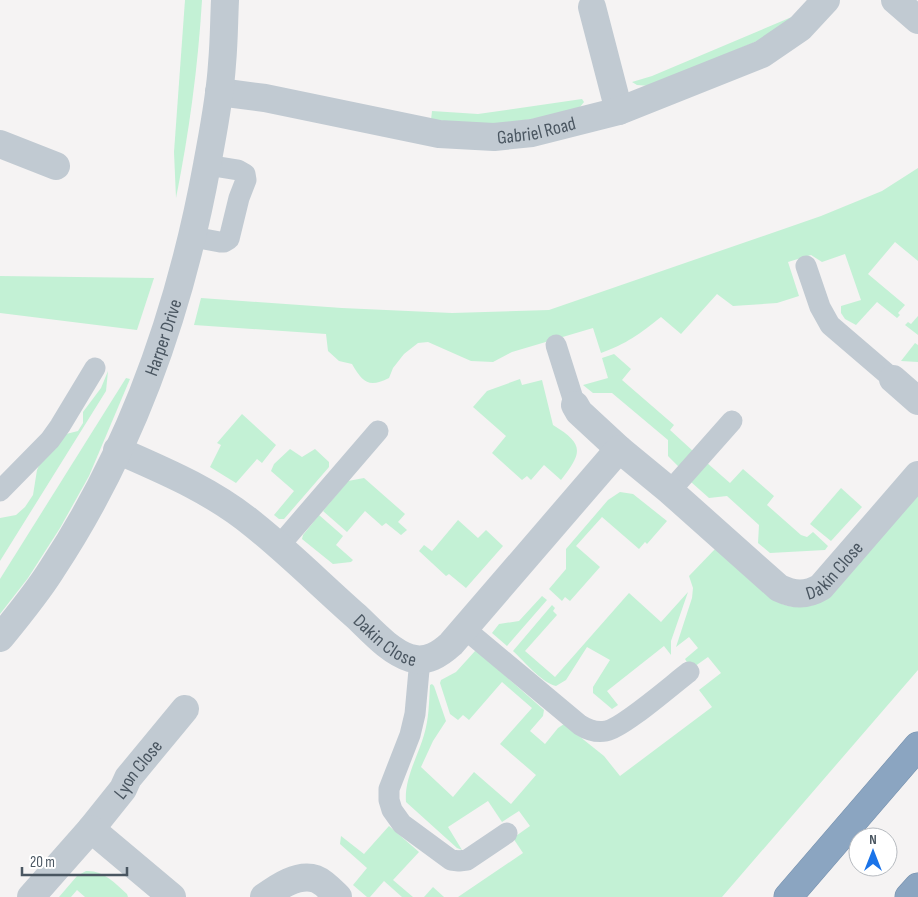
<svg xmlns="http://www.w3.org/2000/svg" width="918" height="897" viewBox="0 0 918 897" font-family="'Sofia Sans Condensed',sans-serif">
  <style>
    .green { fill: #c3f1d5 }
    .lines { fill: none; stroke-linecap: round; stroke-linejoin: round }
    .motorway-casing { stroke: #7690ad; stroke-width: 29 }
    .service { stroke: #c1cad2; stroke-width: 21 }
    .minor { stroke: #c1cad2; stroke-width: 28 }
    .tertiary { stroke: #c1cad2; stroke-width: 28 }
    .motorway { stroke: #8ba5c1; stroke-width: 28 }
    .labels { text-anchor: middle; stroke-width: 4; stroke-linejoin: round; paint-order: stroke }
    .street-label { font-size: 19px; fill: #4a5661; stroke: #fff }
  </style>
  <rect width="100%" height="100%" fill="#f5f3f3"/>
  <g class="green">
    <path d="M185,0H202C198,67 189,133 176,198L174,152Z"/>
    <polygon points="794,16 767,37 650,86 637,85 632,82 652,76"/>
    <polygon points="582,99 584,102 580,107 564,114 494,125 431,120 432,111 478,114"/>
    <path d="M918,168V261L895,242L868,274L905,305L898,313L900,315L897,318L877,302L856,325L845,319L841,313V306L861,300L845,254L822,262L811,255L788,262L799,296L777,303L733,306L717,294L681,334L661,317C640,334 626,344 601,353L593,328L512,352L493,362L471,361L428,342L418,343L404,354L393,368L389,378C369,388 363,383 352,364L339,361L328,351L326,334L194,325L201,298L342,308L452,313L549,310L821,216L882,191Z"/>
    <polygon points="0,276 154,278 137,330 0,313"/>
    <polygon points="918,316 918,335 905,325 908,322 911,324"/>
    <polygon points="915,343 918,345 918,362 901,361"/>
    <polygon points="614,354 631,369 622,380 674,425 670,430 694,452 683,466 678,466 668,456 668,440 612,393 593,393 583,385 608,378 602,358"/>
    <polygon points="108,371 106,391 0,561 0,518 16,515 25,507 33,495 37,470 42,459 62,435 78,431 83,423 83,412 101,388"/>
    <polygon points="126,378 130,379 89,476 60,528 28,578 0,614 0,579"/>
    <path d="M520,379L522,385L542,380L553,425C584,444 583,452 561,480L544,465L531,480L527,476L522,480L492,453L506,436L473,407L487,391Z"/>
    <polygon points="242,414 276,445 262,463 257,459 236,483 210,467 221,445 217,443"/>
    <polygon points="290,449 302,457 315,449 329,462 329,467 284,519 279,519 274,515 294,491 271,471 274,464"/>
    <polygon points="706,462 730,483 743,469 774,496 767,505 801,535 807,537 813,532 828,546 825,550 770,553 758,543 759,525 727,496 709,498 691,482"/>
    <polygon points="364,478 405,514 398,522 407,530 401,535 386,523 382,526 365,511 347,532 323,511 348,481"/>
    <polygon points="841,488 862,507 831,541 810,524"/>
    <polygon points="620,492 633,494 667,521 647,544 645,542 639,549 602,517 576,546 600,567 570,601 565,597 562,601 549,589 566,569 566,549 608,500"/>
    <path d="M918,494V670L722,897H458L523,853L513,838L530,826L519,811L502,822L488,801L448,827L462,850L457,848L406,802C404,779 418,756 424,735C429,719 429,702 430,685L432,684L434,686L446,721L433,741L421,767L453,797L474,772L511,804L536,775L500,744L532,708L502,682L469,720L463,715L458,720L450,714L440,683L441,680L456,672L476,650L544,710L543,716L530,731L545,744L558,728L564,724L604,756L620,776L712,707L699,690L721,673L708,657L691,669L685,659L698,648L689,637L676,647L692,598L693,588L689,576L716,548C731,562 765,597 782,604C793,608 803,607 813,605Z"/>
    <polygon points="319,515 343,536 336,545 353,560 351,562 333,564 302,539 303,535"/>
    <polygon points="458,520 478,538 486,530 503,546 466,588 449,574 446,576 419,551 424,545 432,551"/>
    <path d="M688,592L671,641V655L664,646L607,691L618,705L612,709L593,693V687L610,660L587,647L566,680L556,686C542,683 524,661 513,651L552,605L555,608L553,611L557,615L525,651L555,677L629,593L661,622Z"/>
    <polygon points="542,596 547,600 507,646 492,633 499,624 519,621"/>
    <polygon points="389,826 419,852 393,880 413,897 402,897 384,881 370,897 367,897 353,885 367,868 340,844 341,836 364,854"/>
    <path d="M86,871C103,870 115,883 127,894L128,897H85L77,890L71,897H59L77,876Z"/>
    <polygon points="433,887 444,897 424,897"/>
  </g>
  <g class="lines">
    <defs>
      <g id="motorway">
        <polyline points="788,897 918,746"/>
        <polyline points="909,897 918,887"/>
      </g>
    </defs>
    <use href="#motorway" class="motorway-casing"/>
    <g class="service">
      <polyline points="193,237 220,242 224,242 229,239 239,198 246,180 245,174 238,170 207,165"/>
      <polyline points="806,266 820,307 830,325 893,379"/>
      <polyline points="556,345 575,405"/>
      <polyline points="0,491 50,440 60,426 95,368"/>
      <polyline points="670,491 732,421"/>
      <polyline points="279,546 378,431"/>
      <path d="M465,629L580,725C588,730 596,733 606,731C623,728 673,684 689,672"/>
      <polyline points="420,659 415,714 410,735 389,789 389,800 392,810 402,824 451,860 459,861 467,860 507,833"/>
    </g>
    <g class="minor">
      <polyline points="895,0 918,20"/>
      <polyline points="592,7 619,111"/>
      <path id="s1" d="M219,92L265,98L439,134L494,137L532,133L619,111L762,54L800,28L826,0"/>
      <polyline points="0,144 56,166"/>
      <polyline points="893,379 918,401"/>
      <polyline points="575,405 579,412 619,449"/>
      <path id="s2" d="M117,450C165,471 213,491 254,525C289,553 322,586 356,616C372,631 389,651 410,658C427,663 440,654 451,644L619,449L670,491L779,588C794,595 806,596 821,587L918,475"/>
      <path id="s3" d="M91,829L123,789L128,778L185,709"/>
      <polyline points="31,897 91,829 172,897"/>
      <path d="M264,897C278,887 298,873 316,879C324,882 332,891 338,897"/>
    </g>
    <path class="tertiary" id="s4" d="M0,638C18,616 37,593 52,569C132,448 181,307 207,165C213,132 220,98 222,64C224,43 224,21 225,0"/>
    <use href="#motorway" class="motorway"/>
  </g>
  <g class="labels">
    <g class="street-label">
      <text dy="7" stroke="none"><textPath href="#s1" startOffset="322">Gabriel Road</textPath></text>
      <text dy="7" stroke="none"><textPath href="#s4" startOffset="344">Harper Drive</textPath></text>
      <text dy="7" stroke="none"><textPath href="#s2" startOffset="942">Dakin Close</textPath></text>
      <text dy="7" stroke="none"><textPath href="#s2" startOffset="332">Dakin Close</textPath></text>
      <text dy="7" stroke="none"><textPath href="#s3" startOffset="76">Lyon Close</textPath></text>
    </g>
  </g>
  <g transform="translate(873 852)"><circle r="24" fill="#ffffff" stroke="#b7bbc0"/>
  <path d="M0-4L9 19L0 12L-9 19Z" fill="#1a73e8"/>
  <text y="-8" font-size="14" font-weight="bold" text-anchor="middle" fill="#4a5661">N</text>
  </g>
  <path d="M22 867v8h105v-8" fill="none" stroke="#4a5661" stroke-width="2.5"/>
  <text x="30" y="867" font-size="15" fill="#4a5661" stroke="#ffffff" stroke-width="4" paint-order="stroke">20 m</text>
</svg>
